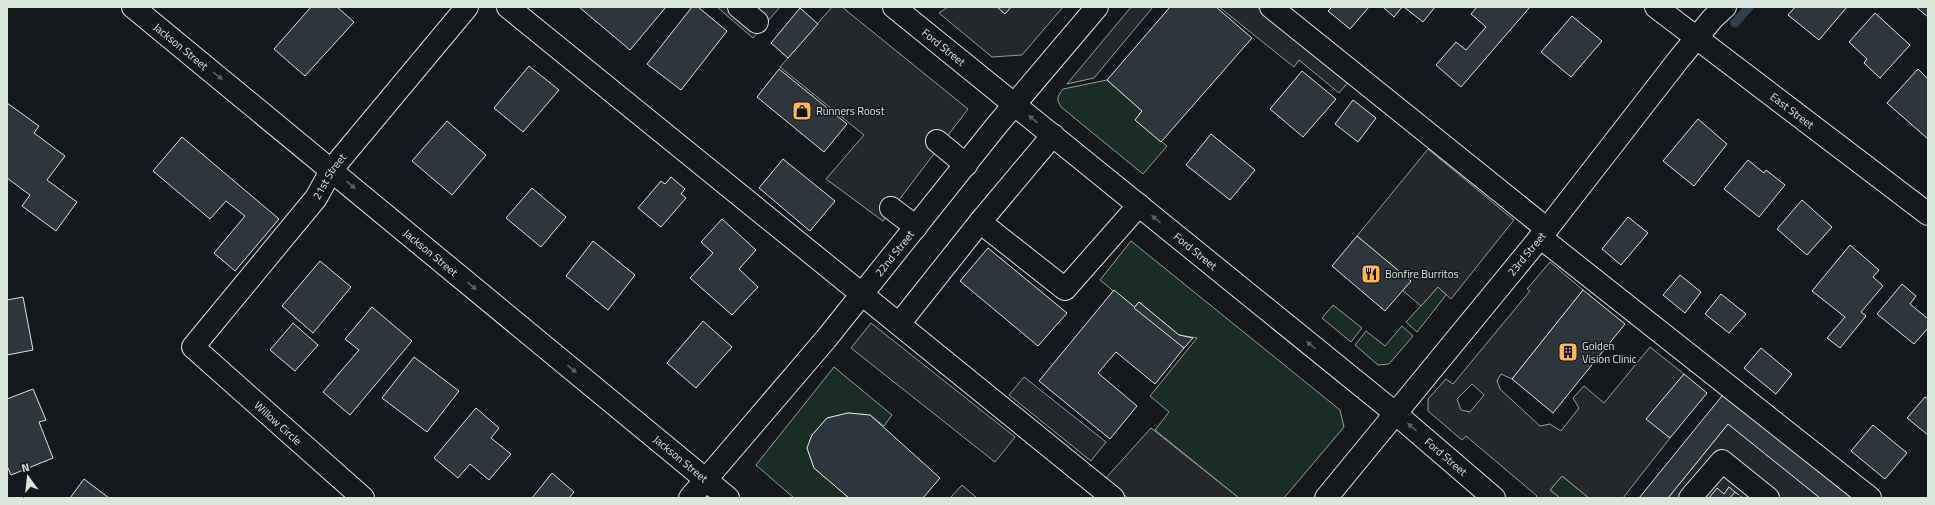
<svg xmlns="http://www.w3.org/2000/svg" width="1935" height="505" viewBox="0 0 1935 505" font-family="'Titillium Web',sans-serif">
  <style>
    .green { fill: #1a2d24; stroke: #939e99 }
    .parking { fill: #24282b; stroke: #939e99; fill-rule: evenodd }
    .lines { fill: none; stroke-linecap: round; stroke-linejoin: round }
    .stream { stroke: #2f3f4d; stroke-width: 9 }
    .building { fill: #2c363c; stroke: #d8e6dc }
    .minor-casing { stroke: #d8e6dc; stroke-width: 24 }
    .major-casing { stroke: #d8e6dc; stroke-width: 24 }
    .minor { stroke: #14181c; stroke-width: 22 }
    .major { stroke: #14181c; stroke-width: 22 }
    .fence { stroke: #d8e6dc; stroke-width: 1; stroke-dasharray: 5 2; stroke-linecap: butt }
    .oneway { fill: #59605f }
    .labels { text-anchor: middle; stroke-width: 3; stroke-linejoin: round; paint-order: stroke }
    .street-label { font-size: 11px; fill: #d8e6dc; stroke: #14181c }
    .poi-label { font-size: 11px; fill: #d8e6dc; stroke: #14181c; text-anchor: start }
  </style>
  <rect width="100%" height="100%" fill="#14181c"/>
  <g class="green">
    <path d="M1107,80L1142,111L1135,120L1167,146L1143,174L1061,107C1056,99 1057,97 1063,89Z"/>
    <polygon points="1131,241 1340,410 1344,427 1284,498 1239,498 1155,430 1169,412 1150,396 1197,338 1179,335 1139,302 1134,308 1100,280"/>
    <polygon points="1438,287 1446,295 1417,332 1406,322"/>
    <polygon points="1333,305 1362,328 1351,342 1322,318"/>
    <polygon points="1402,326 1413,336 1389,364 1378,365 1355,345 1366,331 1385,346"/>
    <polygon points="834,367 892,415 884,426 870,415 848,413 827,418 812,435 807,448 814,468 849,498 794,498 756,465"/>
    <polygon points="1562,476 1589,498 1560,498 1550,490"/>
  </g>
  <g class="parking">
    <polygon points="717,7 780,7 753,38"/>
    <polygon points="832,7 842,7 968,109 883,221 826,179 864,135 780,67"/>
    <polygon points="948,7 1063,7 1022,55 992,57 939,13"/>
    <polygon points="1131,7 1153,7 1094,78 1067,84"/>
    <polygon points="1219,7 1257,7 1349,81 1339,93 1299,60 1294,67"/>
    <polygon points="1428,149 1514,220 1451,299 1438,287 1421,306 1402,290 1410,281 1357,236"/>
    <path d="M1550,262L1583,290L1512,379L1501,374L1497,381L1500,389L1540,426L1550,424L1561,431L1579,408L1573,398L1584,386L1604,403L1650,347L1684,374L1647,419L1670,438L1623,498H1589L1562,476L1550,490L1560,498H1535L1537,496L1466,436L1462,440L1428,411V399L1446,379L1453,384L1530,291L1527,289ZM1472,384L1484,395L1470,412L1461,410L1457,399Z"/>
    <polygon points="871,323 1015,437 995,462 851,348"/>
    <polygon points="1024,377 1106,442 1091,461 1009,395"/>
    <polygon points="1728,424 1820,498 1668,498"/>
    <polygon points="1151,428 1239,498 1128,498 1105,479"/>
    <polygon points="962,485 977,498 950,498"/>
  </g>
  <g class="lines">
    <polyline class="stream" points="1735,23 1749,7"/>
  </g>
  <g class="building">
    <polygon points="311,7 337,7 354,22 305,76 274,49"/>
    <polygon points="579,7 666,7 630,50"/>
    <polygon points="692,7 698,7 727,31 681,90 647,64"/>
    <polygon points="997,7 1011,7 1005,14"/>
    <polygon points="1170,7 1216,7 1252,38 1161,142 1135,120 1142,111 1107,80"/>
    <polygon points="1332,7 1369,7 1350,29 1328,11"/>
    <polygon points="1383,7 1402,7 1394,17"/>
    <polygon points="1404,7 1435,7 1423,22"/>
    <polygon points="1477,7 1530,7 1461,87 1436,65 1456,42 1466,50 1486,27 1471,14"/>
    <polygon points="1795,7 1847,7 1819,40 1788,15"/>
    <polygon points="1916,7 1928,7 1928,17"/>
    <polygon points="800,8 818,24 788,58 771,43"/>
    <polygon points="1875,13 1910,45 1880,78 1864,63 1867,59 1849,42"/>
    <polygon points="1572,16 1602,41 1571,77 1541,52"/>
    <polygon points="529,66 559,90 523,132 494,108"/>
    <polygon points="779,69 847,124 824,152 757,97"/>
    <polygon points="1918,69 1928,79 1928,139 1887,103"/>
    <polygon points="1302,71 1336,99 1303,137 1270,109"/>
    <polygon points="1353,100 1376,118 1358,142 1335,124"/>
    <polygon points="7,103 39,126 34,133 65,156 47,180 77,202 56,231 22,206 30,195 7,178"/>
    <polygon points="1698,119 1727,144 1694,186 1663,161"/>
    <polygon points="447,121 486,155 452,195 412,161"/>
    <polygon points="1211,134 1255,170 1230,200 1186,165"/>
    <polygon points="182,137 279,219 235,271 214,253 245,216 226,201 210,219 153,171"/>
    <polygon points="783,159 835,201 810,231 759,188"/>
    <polygon points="1748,160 1764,173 1766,170 1785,185 1759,217 1724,189"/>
    <polygon points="671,177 685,189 681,194 686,198 661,227 638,208 661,181 665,184"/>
    <polygon points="532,188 566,217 541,247 506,218"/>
    <polygon points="1802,200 1832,227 1807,255 1777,229"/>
    <polygon points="1628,217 1648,233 1621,265 1602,249"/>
    <polygon points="722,219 756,250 739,269 758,287 732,315 690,278 713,253 701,242"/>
    <polygon points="1357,236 1411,281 1385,311 1332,266"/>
    <polygon points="593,241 635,275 608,310 566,276"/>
    <polygon points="1850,245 1879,270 1873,277 1883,286 1861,312 1866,316 1840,348 1827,338 1845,317 1812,291"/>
    <polygon points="988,248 1067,313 1038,346 960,281"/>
    <polygon points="320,261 351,287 313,333 282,306"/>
    <polygon points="1680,275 1701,292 1685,313 1663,295"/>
    <polygon points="1902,284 1916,296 1910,304 1928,319 1928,328 1914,344 1877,314"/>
    <polygon points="1114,290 1184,348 1155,384 1116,352 1098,373 1137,406 1110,439 1039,381"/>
    <polygon points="1583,290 1625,324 1553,413 1512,379"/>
    <polygon points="1721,294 1746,314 1729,333 1705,314"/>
    <polygon points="23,297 33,350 7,355 7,300"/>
    <polygon points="1139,302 1179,335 1193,338 1184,348 1134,308"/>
    <polygon points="372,307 412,341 350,415 323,392 359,350 345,339"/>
    <polygon points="703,321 732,347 696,388 667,363"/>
    <polygon points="293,323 318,345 295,371 270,350"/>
    <polygon points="1761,348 1792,374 1776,394 1744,368"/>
    <polygon points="414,357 459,391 427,432 382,398"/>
    <polygon points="1684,374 1707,393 1670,438 1646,419"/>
    <polygon points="33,389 46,420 39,422 53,458 11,475 7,466 7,399"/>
    <polygon points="1726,391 1859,498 1820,498 1728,424 1668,498 1639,498"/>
    <polygon points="1925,397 1928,399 1928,435 1907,418"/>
    <polygon points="476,408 499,428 491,438 511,454 489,480 470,464 458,478 434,458"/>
    <polygon points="848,413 870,415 940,478 923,498 849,498 814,468 807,448 812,435 827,418"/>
    <polygon points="1873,425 1907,453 1885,479 1851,451"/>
    <polygon points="552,473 574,492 569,498 532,498"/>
    <polygon points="84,479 109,498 70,498"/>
    <polygon points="1729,487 1735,492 1730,498 1709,498 1717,488 1724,494"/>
  </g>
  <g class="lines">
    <defs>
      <g id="minor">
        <polyline points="508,7 1113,498"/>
        <polyline points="739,7 757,22"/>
        <polyline points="1271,7 1547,229"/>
        <path id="s1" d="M1656,7L1928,214"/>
        <polyline points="1053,135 980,222 1065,289 1139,205"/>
        <polyline points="937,141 966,165"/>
        <polyline points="891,208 916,227"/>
        <polyline points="1540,237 1870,498"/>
        <polyline points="899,324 980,222"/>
        <path id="s2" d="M363,498L193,347L316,198L332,169L467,7"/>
        <path id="s3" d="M690,498L826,339L997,125L1097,7"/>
        <path id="s4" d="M1326,498L1547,229L1679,59L1713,18L1725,7"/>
        <polyline points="1690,498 1722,461 1768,498"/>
      </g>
      <g id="major">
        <path id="s5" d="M133,7L728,498"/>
        <path id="s6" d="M894,7L1395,413L1494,498"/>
      </g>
    </defs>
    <use href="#minor" class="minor-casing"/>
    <use href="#major" class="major-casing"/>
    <use href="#minor" class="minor"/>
    <use href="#major" class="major"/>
    <polyline class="fence" points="1735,492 1743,498"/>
  </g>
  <defs><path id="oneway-solid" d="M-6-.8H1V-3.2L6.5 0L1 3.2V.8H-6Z"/></defs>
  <g class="oneway">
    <use href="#oneway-solid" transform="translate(218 76) rotate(39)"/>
    <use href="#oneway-solid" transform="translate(1033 119) rotate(-141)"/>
    <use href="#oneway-solid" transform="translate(351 185) rotate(40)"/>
    <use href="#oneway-solid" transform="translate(1156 219) rotate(-141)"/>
    <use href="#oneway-solid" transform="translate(472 286) rotate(40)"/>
    <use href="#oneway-solid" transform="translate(1311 345) rotate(-141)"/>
    <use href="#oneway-solid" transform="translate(572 369) rotate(40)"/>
    <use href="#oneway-solid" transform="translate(1412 427) rotate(-140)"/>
  </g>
  <defs>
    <symbol id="shop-square" viewBox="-11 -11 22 22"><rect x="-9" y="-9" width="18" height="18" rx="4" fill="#ffb74d" stroke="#14181c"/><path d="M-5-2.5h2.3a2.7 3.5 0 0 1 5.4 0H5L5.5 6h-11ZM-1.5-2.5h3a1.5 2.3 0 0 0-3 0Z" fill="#111"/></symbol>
    <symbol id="restaurant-square" viewBox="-11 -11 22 22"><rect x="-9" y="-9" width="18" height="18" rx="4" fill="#ffb74d" stroke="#14181c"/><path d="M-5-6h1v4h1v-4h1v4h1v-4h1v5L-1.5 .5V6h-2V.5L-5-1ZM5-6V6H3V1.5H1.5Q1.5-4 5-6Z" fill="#111"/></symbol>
    <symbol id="building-square" viewBox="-11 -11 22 22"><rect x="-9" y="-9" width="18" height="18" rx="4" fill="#ffb74d" stroke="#14181c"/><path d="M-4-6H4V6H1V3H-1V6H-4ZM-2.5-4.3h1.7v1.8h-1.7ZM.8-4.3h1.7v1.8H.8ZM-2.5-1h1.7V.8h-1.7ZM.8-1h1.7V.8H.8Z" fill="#111"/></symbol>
  </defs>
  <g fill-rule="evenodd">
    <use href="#shop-square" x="791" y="100" width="22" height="22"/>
    <use href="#restaurant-square" x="1360" y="263" width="22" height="22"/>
    <use href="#building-square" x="1557" y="341" width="22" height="22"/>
  </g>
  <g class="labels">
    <g class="street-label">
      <text dy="4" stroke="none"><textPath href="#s5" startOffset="62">Jackson Street</textPath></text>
      <text dy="4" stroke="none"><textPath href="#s6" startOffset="64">Ford Street</textPath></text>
      <text dy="4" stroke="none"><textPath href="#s1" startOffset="171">East Street</textPath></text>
      <text dy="4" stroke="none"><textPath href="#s2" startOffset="446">21st Street</textPath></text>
      <text dy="4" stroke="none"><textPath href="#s6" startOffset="388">Ford Street</textPath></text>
      <text dy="4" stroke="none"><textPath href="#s5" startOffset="386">Jackson Street</textPath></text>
      <text dy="4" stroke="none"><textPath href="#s3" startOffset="319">22nd Street</textPath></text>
      <text dy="4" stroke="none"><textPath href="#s4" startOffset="316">23rd Street</textPath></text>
      <text transform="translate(278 423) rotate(42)" y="4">Willow Circle</text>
      <text dy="4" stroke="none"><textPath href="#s6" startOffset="712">Ford Street</textPath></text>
      <text dy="4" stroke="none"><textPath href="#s5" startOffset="710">Jackson Street</textPath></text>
    </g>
    <g class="poi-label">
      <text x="816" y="115">Runners Roost</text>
      <text x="1385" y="278">Bonfire Burritos</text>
      <text x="1582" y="350">Golden<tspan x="1582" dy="13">Vision Clinic</tspan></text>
    </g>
  </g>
  <rect width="1935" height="505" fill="none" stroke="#d8e6dc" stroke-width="16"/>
  <g transform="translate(28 477) rotate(345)" stroke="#14181c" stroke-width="3" paint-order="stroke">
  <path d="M0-3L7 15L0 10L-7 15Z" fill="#d8e6dc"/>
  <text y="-6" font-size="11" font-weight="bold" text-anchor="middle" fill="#d8e6dc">N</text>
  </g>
</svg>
